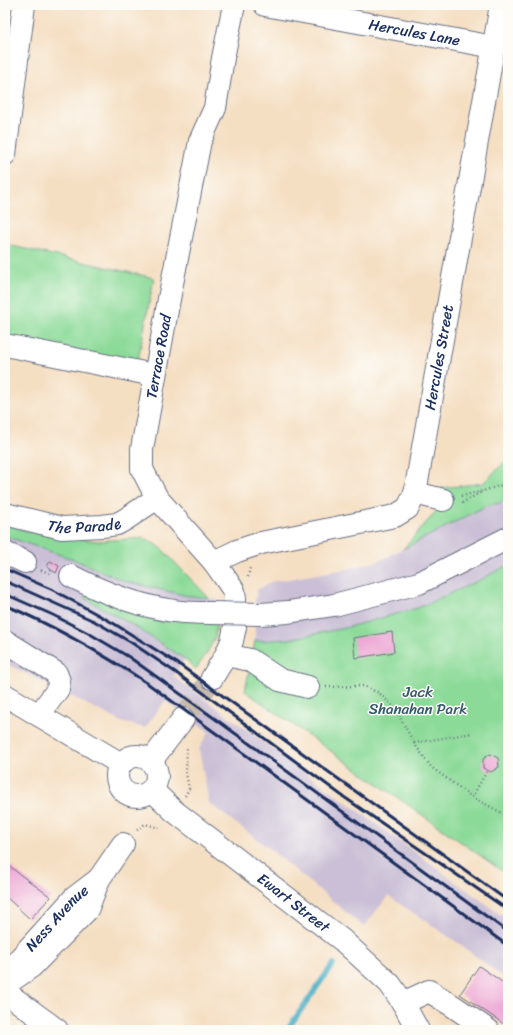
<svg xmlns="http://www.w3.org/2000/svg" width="513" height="1035" viewBox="0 0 513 1035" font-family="Sriracha,sans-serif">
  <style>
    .industrial { fill: #cabfd6 }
    .green { fill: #8bda98; stroke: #53847b }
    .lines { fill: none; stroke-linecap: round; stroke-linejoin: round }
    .stream { stroke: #42abc2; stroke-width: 5.5 }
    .building { fill: #eda6d4 }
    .minor-tunnel { stroke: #c9bcaf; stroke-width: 22; stroke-dasharray: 22 11; stroke-linecap: butt }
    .minor-casing { stroke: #676d81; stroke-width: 24 }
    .path { stroke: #676d81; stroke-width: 2.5; stroke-dasharray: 1 3; stroke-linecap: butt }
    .minor { stroke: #fff; stroke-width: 22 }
    .rail { stroke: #1b2f5e; stroke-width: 3 }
    .minor-bridge-casing { stroke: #676d81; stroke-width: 24; stroke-linecap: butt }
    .minor-bridge { stroke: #fff; stroke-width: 22 }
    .labels { text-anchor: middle; stroke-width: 3; stroke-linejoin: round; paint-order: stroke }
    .street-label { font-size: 15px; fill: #1b2f5e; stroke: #fdfcf7 }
    .park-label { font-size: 15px; fill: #375a6c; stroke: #fdfcf7 }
  </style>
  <rect width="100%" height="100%" fill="#fdfcf7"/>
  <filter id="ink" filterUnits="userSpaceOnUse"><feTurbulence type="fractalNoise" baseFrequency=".025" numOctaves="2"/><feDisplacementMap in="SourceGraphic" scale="8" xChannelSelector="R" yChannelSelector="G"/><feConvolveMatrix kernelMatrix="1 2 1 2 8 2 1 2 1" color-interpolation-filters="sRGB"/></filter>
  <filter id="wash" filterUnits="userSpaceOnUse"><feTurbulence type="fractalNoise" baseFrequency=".012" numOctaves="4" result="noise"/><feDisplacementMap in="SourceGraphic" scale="16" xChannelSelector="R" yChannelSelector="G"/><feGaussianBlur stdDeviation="0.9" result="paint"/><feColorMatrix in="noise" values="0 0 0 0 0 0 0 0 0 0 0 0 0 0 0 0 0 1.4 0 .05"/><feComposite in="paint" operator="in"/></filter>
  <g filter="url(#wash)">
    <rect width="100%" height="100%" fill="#f5dfc3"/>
    <g class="industrial">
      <polygon points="508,501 508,565 482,579 418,608 345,628 289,639 255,641 255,600 257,590 271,582 347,569 379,561 486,506"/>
      <polygon points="5,536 75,560 124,581 188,596 217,599 217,624 84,597 129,623 185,659 173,676 508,920 508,981 461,945 388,896 364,927 266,846 209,803 199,749 209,732 165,701 145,728 122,722 5,663"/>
    </g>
    <g class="green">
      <polygon points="8,245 154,278 137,366 5,339 5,264"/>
      <polygon points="508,459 508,501 486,506 403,549 438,509 442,488 483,483"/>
      <polygon points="5,524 24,530 50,535 98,541 143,538 159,546 209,598 188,596 124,581 75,560 5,536"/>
      <polygon points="508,565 508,875 245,691 255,641 289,639 345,628 418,608 482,579"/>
      <polygon points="88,592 217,624 215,637 207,653 196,669 185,659 129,623 84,598"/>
    </g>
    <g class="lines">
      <polyline class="stream" points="287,1030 333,964"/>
    </g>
    <g id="blocks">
      <g class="building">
        <polygon points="50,561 59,566 56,573 47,567"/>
        <polygon points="392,632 394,652 355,658 353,638"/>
        <polygon points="490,754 498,758 499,767 491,772 483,768 483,759"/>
        <polygon points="5,862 18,873 51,897 30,919 5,896"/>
        <polygon points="479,966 508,986 508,1027 460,994"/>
      </g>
    </g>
  </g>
  <g filter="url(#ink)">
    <use href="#blocks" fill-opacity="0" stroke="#676d81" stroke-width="1"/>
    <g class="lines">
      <polyline class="minor-tunnel" points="183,719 212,678"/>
      <defs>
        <g id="minor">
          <path id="s1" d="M265,5L494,47"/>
          <polyline points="5,154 24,5"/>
          <polyline points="5,345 154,375"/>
          <polyline points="415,493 443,500"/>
          <path id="s2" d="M5,514L62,528L102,526L117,524L126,519L157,498"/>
          <polyline points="5,553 25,562"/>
          <path id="s3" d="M214,562L237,551L261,543L395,516L408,508L415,493L501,5"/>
          <path d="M71,576C104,593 138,606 174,611C186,613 199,613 211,613"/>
          <polyline points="261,614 288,612 334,605 419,583 508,538"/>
          <polyline points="5,641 56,673 59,681 58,689 39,715"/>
          <polyline points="226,655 250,660 280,680 308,687"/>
          <path id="s4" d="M212,678L226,655L232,641L235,627V599L234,591L230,585L214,562L157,498L142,469V449L169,299L200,141L215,108L223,58L234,5"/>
          <polyline points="5,695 121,764"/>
          <circle cx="137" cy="776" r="20"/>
          <polyline points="151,761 183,719"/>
          <path id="s5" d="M152,790L174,811L342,940L390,984L403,1003L418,1030"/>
          <path id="s6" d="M11,972L21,957L74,898L99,879"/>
          <polyline points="5,985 31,967 87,910 99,879 123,844"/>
          <polyline points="5,992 57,1030"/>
          <polyline points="403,1003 429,991 453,1006 488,1030"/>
        </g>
      </defs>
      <use href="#minor" class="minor-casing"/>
      <g class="path">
        <polyline points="461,496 483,491 508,483"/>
        <polyline points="462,503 483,491"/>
        <polyline points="41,570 52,574"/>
        <polyline points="248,577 250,567"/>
        <polyline points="326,687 363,686 379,693 394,707 414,743 431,767 472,797 508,816"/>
        <polyline points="414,743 472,733"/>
        <polyline points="185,796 189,789 186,773 187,746"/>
        <polyline points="472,797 487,771"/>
        <polyline points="137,830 145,824 160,828 161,826"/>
      </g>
      <use href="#minor" class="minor"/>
      <g class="rail">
        <polyline points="5,569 53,590 113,623 180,665 508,901"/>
        <polyline points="5,581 94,621 132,643 175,672 341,795 508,910"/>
        <polyline points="5,594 53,615 90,634 129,657 214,718 508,932"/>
        <path d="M5,605C55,626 101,653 147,683L508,946"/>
      </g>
      <defs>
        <polyline id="minor-bridge" points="211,613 261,614"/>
      </defs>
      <use href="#minor-bridge" class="minor-bridge-casing"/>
      <use href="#minor-bridge" class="minor-bridge"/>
    </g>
  </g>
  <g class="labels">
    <g class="street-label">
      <text dy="5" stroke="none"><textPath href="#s1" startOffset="152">Hercules Lane</textPath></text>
      <text dy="5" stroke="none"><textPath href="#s4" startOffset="360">Terrace Road</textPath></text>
      <text dy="5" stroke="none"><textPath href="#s3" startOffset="357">Hercules Street</textPath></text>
      <text dy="5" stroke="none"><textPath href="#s2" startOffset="81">The Parade</textPath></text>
      <text dy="5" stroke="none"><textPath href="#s5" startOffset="181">Ewart Street</textPath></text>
      <text dy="5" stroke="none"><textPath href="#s6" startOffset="71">Ness Avenue</textPath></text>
    </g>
    <g class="park-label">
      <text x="418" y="697">Jack<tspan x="418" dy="17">Shanahan Park</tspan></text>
    </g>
  </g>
  <rect width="513" height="1035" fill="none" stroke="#fdfcf7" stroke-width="20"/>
</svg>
